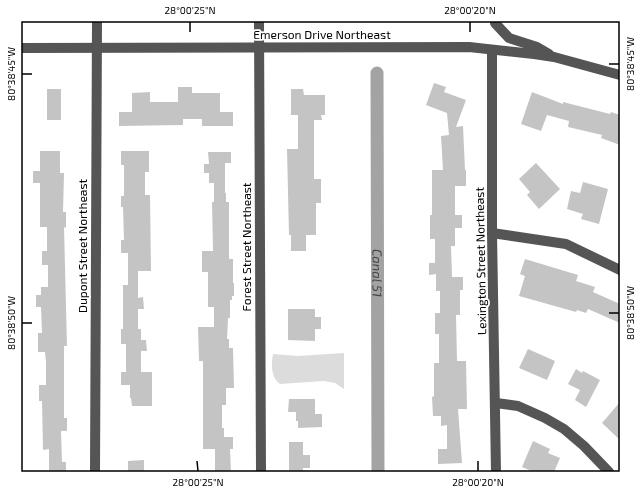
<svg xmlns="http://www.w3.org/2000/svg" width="641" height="493" viewBox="0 0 641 493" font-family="'Exo 2',sans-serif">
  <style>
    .green { fill: #dcdcdc }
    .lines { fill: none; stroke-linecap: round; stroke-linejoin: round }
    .canal { stroke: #a3a3a3; stroke-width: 13 }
    .building { fill: #c4c4c4 }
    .minor { stroke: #555; stroke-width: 10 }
    .ticks { fill: none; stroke: #000; stroke-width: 1.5 }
    .labels { text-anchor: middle; stroke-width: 3.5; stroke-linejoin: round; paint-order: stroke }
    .street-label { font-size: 12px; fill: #000; stroke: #fff }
    .water-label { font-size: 13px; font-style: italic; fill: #444; stroke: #fff }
    .neatline { fill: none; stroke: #000; stroke-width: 1.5 }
    .ticks-label { font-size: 10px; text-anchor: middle; fill: #000 }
  </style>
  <rect width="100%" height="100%" fill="#fff"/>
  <path class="green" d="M344,353V389L335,383L324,381L280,384C271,378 271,364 273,354L298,356Z"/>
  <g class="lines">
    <path class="canal" id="s1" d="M377,73L378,472"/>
  </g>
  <g class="building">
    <polygon points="434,83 446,87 444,92 466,100 456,127 463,126 465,170 466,170 466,186 455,186 455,215 462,215 462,228 455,228 455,246 451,246 452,277 463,277 463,290 460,290 460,315 456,315 457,361 466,361 467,409 458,409 462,463 438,464 438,449 447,449 447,425 441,426 441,416 433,416 432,397 434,396 434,363 439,363 439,334 435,334 435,313 440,313 440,291 436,291 436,274 429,275 429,263 435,263 435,239 430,239 430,215 432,215 432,170 443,170 441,136 449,135 447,113 426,105"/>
    <polygon points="178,87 192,87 192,93 220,93 220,112 233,112 233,126 202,126 202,119 183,119 183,125 119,126 119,112 132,112 132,93 150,92 150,102 178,102"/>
    <rect x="47" y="89" width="14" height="31"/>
    <polygon points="291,89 303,89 304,95 325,95 325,115 321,115 322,120 314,120 314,179 321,179 321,203 316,203 316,235 306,235 306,251 291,251 291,235 289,235 287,149 298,149 298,115 291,115"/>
    <polygon points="532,92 563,104 563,102 610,114 611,112 620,115 620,145 601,138 602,135 568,127 569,121 547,115 541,131 521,124"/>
    <polygon points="40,151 60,151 60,173 64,173 63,212 66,212 66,228 64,227 67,346 64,346 64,418 67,418 67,431 61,431 62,462 66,462 66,472 49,472 49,449 43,450 42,401 39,401 39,385 46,385 46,362 45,352 38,352 38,333 42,333 41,307 36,307 36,295 41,295 41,287 48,287 48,265 42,265 42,251 47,251 47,227 40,227 40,183 33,183 33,171 40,171"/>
    <polygon points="121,151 149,151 149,172 145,172 145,195 150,195 151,271 138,271 138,298 143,297 144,309 138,309 138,329 141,329 141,340 146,340 147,351 141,351 141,372 152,372 152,406 132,406 131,398 130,398 130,385 121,385 121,372 126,372 126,344 121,344 121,329 123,329 123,285 128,285 128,253 121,253 121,240 124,240 123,207 121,207 121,196 124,196 124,165 121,165"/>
    <polygon points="208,152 231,152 231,163 225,163 225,193 226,193 226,202 229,202 229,259 233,259 233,283 234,283 234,296 232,296 232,300 230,300 230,318 228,318 227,339 229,339 229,348 233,348 234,388 226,388 226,405 222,405 222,428 224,428 224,437 233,437 233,449 230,449 231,472 215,472 215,449 203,449 203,361 199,361 198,327 214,327 214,307 208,307 208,272 202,272 202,251 213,251 212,202 214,202 214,183 209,183 209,173 204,173 204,164 209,164"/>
    <polygon points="536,163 560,189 539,209 527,195 530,192 519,179"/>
    <polygon points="583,182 608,189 599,224 581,219 583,214 567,209 571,191 580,193"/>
    <polygon points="525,259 578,275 576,281 595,287 593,292 620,304 620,323 588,309 586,313 577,310 576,312 519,296 525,276 520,274"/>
    <polygon points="288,309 315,309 315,317 321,317 321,329 315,329 315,341 288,340"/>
    <polygon points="528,349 555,361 547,380 519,368"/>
    <polygon points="576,369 582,373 583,371 600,380 586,407 575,400 580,390 568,384"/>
    <polygon points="289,399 315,399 315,414 322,414 322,427 298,428 298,421 296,421 296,412 288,412"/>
    <polygon points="620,402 620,440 602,423"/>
    <polygon points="533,441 550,449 548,453 560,458 554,472 534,472 522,467"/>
    <polygon points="289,442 303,442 303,455 310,455 310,468 303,468 303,472 289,472"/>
    <polygon points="144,460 144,472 128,472 128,461"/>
  </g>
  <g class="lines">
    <g class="minor">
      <polyline points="259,21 261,472"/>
      <polyline points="495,21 495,23 509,38 537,47 549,54"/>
      <polyline points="21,48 469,47 534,54 554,57 620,75"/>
      <polyline points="492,50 492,233 496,472"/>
      <polyline points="492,233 566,244 620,270"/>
      <polyline points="496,403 518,406 545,418 564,429 584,446 609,472"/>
      <polyline points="95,472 97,21"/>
    </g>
  </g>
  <path class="ticks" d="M190,22V32M470,22V32M609,64H619M22,74H32M609,313H619M22,323H32M197,461L198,471M478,461V471"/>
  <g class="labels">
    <g class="street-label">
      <text x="322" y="39">Emerson Drive Northeast</text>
      <text transform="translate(83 246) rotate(-90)" y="4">Dupont Street Northeast</text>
      <text transform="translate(247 247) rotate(-90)" y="4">Forest Street Northeast</text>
      <text transform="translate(481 261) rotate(-91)" y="4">Lexington Street Northeast</text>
    </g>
    <g class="water-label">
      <text dy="5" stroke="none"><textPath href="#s1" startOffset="200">Canal 51</textPath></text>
    </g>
  </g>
  <rect width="641" height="493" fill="none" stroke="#ffffff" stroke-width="44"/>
  <rect x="22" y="22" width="597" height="449" class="neatline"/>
  <g class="ticks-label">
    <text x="190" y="14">28°00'25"N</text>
    <text x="470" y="14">28°00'20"N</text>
    <text transform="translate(630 64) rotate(-90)" y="4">80°38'45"W</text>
    <text transform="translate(11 74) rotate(-90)" y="4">80°38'45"W</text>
    <text transform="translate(630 313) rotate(-90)" y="4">80°38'50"W</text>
    <text transform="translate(11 323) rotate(-90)" y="4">80°38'50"W</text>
    <text x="198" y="486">28°00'25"N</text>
    <text x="478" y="486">28°00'20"N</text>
  </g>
</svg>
